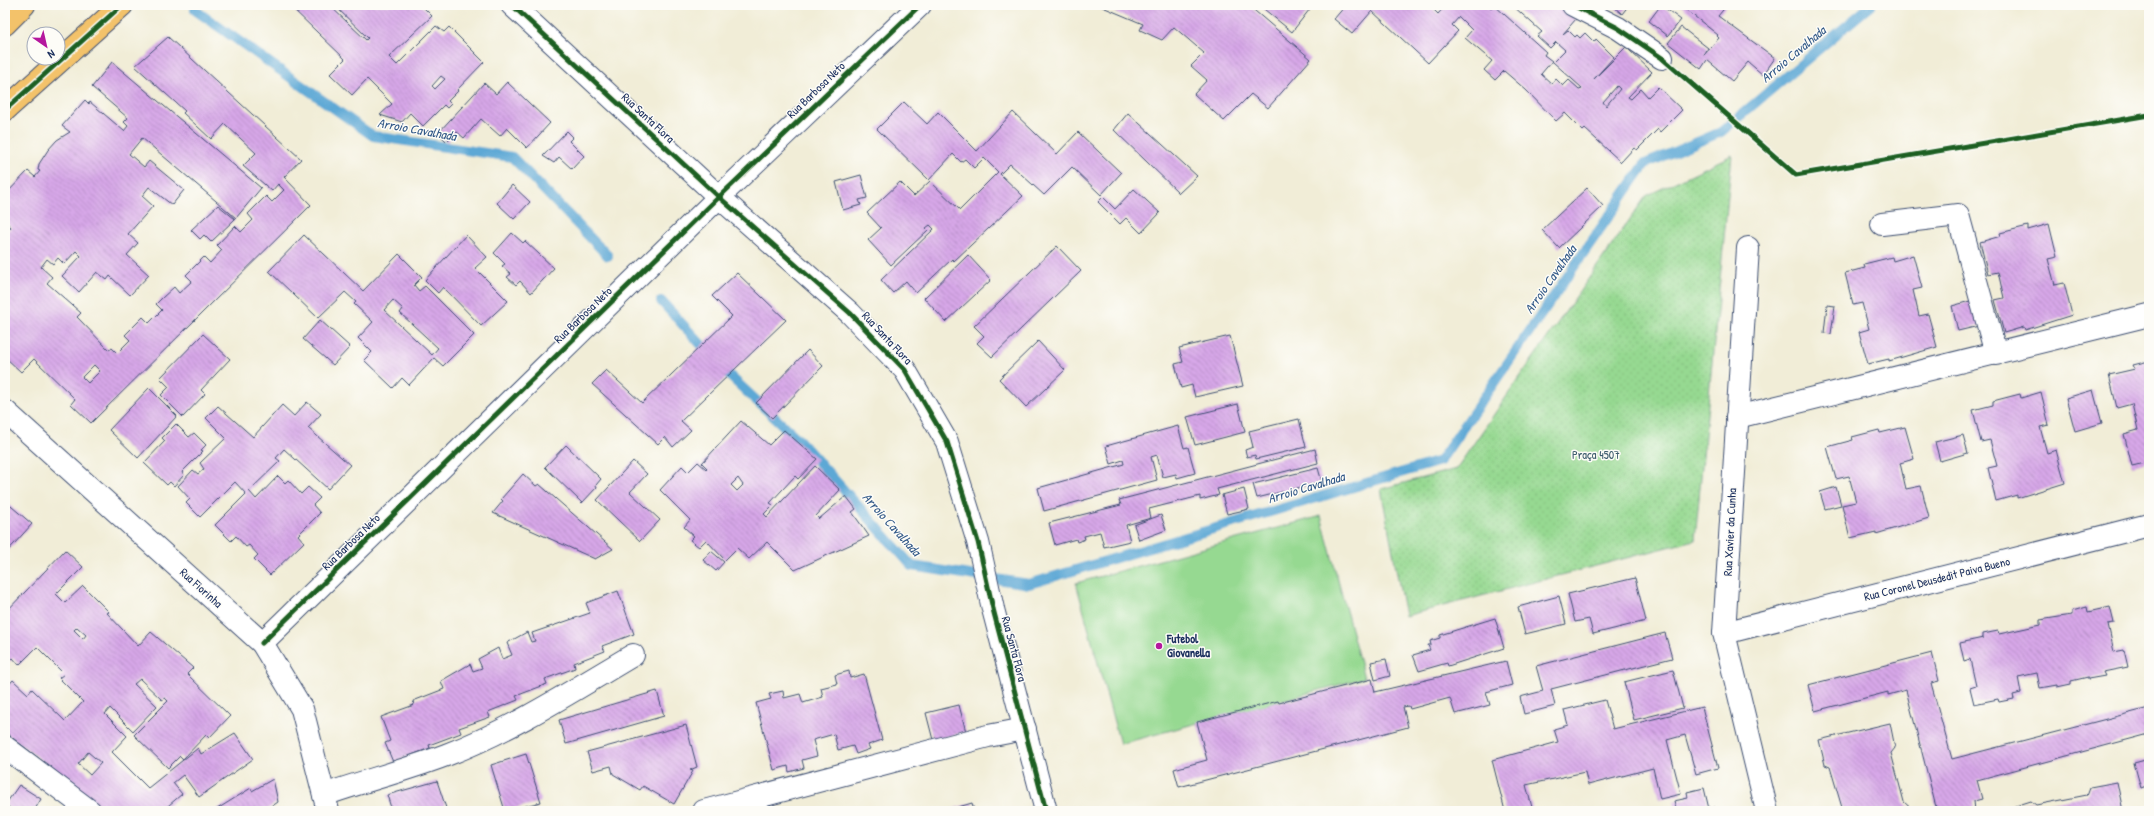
<svg xmlns="http://www.w3.org/2000/svg" width="2154" height="816" viewBox="0 0 2154 816" font-family="'Patrick Hand',sans-serif">
  <style>
    .green { fill: #96d991; stroke: #588478 }
    .park { fill: url(#park-dots); stroke: #588478 }
    .lines { fill: none; stroke-linecap: round; stroke-linejoin: round }
    .stream { stroke: #5da8d5; stroke-width: 10 }
    .building { fill: url(#building-back-hatch); fill-rule: evenodd }
    .minor-casing { stroke: #3b4c70; stroke-width: 24 }
    .major-casing { stroke: #3b4c70; stroke-width: 24 }
    .minor { stroke: #fff; stroke-width: 22 }
    .major { stroke: #f3c26a; stroke-width: 22 }
    .cycleway-casing { stroke: #fdfcf7; stroke-width: 8 }
    .cycleway { stroke: #1b5e20; stroke-width: 5 }
    .poi-dot { fill: #b5179e; stroke: #fdfcf7; stroke-width: 1.5 }
    .labels { text-anchor: middle; stroke-width: 3; stroke-linejoin: round; paint-order: stroke }
    .street-label { font-size: 12px; fill: #1b2f5e; stroke: #fdfcf7 }
    .park-label { font-size: 12px; fill: #3a5a6b; stroke: #fdfcf7 }
    .poi-label { font-size: 12px; font-weight: bold; fill: #1b2f5e; stroke: #fdfcf7; text-anchor: start }
    .water-label { font-size: 13px; font-style: italic; fill: #325988; stroke: #fdfcf7 }
  </style>
  <defs>
    <pattern id="park-dots" width="8" height="8" patternUnits="userSpaceOnUse"><rect width="8" height="8" fill="#96d991"/><path d="M2 2h.1M6 6h.1" fill="none" stroke="#81bb7f" stroke-width="1.8" stroke-linecap="round"/></pattern>
    <pattern id="building-back-hatch" width="6" height="6" patternUnits="userSpaceOnUse"><rect width="6" height="6" fill="#d7a7e8"/><path d="M-1 5l2 2M0 0l6 6M5-1l2 2" fill="none" stroke="#ae88bf"/></pattern>
  </defs>
  <rect width="100%" height="100%" fill="#fdfcf7"/>
  <filter id="ink" filterUnits="userSpaceOnUse"><feTurbulence type="fractalNoise" baseFrequency=".025" numOctaves="2"/><feDisplacementMap in="SourceGraphic" scale="8" xChannelSelector="R" yChannelSelector="G"/><feConvolveMatrix kernelMatrix="1 2 1 2 8 2 1 2 1" color-interpolation-filters="sRGB"/></filter>
  <filter id="wash" filterUnits="userSpaceOnUse"><feTurbulence type="fractalNoise" baseFrequency=".012" numOctaves="4" result="noise"/><feDisplacementMap in="SourceGraphic" scale="16" xChannelSelector="R" yChannelSelector="G"/><feGaussianBlur stdDeviation="0.9" result="paint"/><feColorMatrix in="noise" values="0 0 0 0 0 0 0 0 0 0 0 0 0 0 0 0 0 1.4 0 .05"/><feComposite in="paint" operator="in"/></filter>
  <g filter="url(#wash)">
    <rect width="100%" height="100%" fill="#f1edd7"/>
    <polygon class="green" points="1321,516 1364,678 1120,744 1076,583"/>
    <polygon class="park" points="1732,155 1695,540 1405,616 1381,489 1456,469 1646,196"/>
    <g class="lines">
      <g class="stream">
        <polyline points="195,10 373,136 512,157 608,256"/>
        <polyline points="661,301 732,378 800,441 912,566 1029,584 1440,461 1645,164 1721,132 1871,5"/>
      </g>
    </g>
    <g id="blocks">
      <g class="building">
        <path d="M289,5H329L366,40L368,38L334,5H421L432,16L389,57L397,65L436,26L444,32L449,27L484,62L457,90L458,91L448,101L451,104L447,108L444,105L423,126L410,113L402,122L380,115L392,104L367,79L352,95L330,74L345,59ZM441,76L445,79L435,89L432,86Z"/>
        <polygon points="1098,5 1248,5 1311,59 1268,108 1251,94 1224,121 1194,94 1207,80 1191,66 1204,53 1174,27 1162,40 1140,30 1143,24"/>
        <polygon points="1259,5 1313,5 1292,32"/>
        <path d="M1346,5H1429L1438,14L1446,5H1488L1491,8L1494,5L1546,52L1544,55L1552,61L1541,74L1552,84L1556,79L1563,86L1569,80L1579,89L1582,88L1553,62L1565,50L1556,42L1550,48L1537,36L1542,32L1512,5H1560L1576,19L1563,34L1568,30L1575,37L1577,35L1580,38L1585,33L1594,42L1596,39L1614,57L1593,80L1626,47L1652,72L1628,97L1631,99L1641,89L1648,97L1658,87L1682,110L1660,132L1658,129L1637,150L1634,148L1621,162L1585,129L1583,131L1565,113L1556,121L1526,90L1504,71L1495,80L1484,70L1492,61L1465,38L1472,30L1459,17L1452,25L1458,31L1428,63L1372,11L1352,34L1334,19ZM1617,86L1620,89L1606,106L1603,102Z"/>
        <polygon points="1612,5 1629,5 1622,14"/>
        <polygon points="1661,5 1681,20 1668,36 1649,21"/>
        <polygon points="1680,5 1727,5 1718,16 1775,58 1763,75 1748,62 1732,81 1707,60 1701,69 1668,43 1681,27 1708,48 1704,55 1719,38 1717,36 1718,35"/>
        <path d="M168,37L301,159L284,177L311,205L91,423L71,404L75,399L34,359L21,372L5,357V234L11,227L5,222V195L28,171L35,177L40,171L38,170L39,164L48,150L57,140L70,132L62,126L85,100L89,104L90,102L124,131L128,126L124,122L128,118L92,87L112,62L261,188L236,218L142,138L129,154L144,167L149,161L184,190L172,205L149,187L142,196L153,206L128,234L138,243L127,255L149,275L130,295L110,276L107,280L97,272L79,292L62,276L81,256L76,251L64,264L58,258L53,264L47,259L41,267L52,277L47,283L81,313L77,317L109,350L112,348L117,353L130,340L125,335L143,317L149,323L162,310L156,304L162,298L174,287L179,293L192,281L186,275L204,257L210,263L222,250L217,245L235,226L241,232L253,220L248,214L266,196L272,202L284,190L278,184L272,191L243,166L256,153L225,124L211,139L183,113L185,111L135,66ZM94,365L100,371L88,383L82,377Z"/>
        <polygon points="507,82 550,123 527,148 507,128 500,136 481,119 464,138 457,132 447,142 438,133 484,83 496,94"/>
        <polygon points="904,102 927,124 938,112 977,151 1013,112 1057,154 1078,132 1121,173 1101,195 1072,167 1044,195 1010,164 1000,174 1023,196 954,261 952,259 916,293 906,281 893,293 881,280 934,229 930,225 926,228 928,230 891,265 868,240 881,228 867,213 900,182 914,196 930,181 960,210 998,172 984,158 974,168 965,159 961,162 953,154 929,180 877,129"/>
        <polygon points="1128,113 1197,176 1179,193 1114,130"/>
        <polygon points="567,131 573,137 569,141 584,156 572,169 559,157 554,163 543,156"/>
        <polygon points="861,175 867,198 859,200 861,205 843,210 836,182"/>
        <polygon points="512,185 530,202 514,219 497,203"/>
        <polygon points="1587,188 1603,206 1559,248 1542,230"/>
        <polygon points="1134,189 1160,213 1141,233 1126,218 1120,224 1098,202 1103,197 1115,209"/>
        <polygon points="218,205 235,219 211,242 204,235 200,239 191,230"/>
        <polygon points="2049,224 2057,257 2048,259 2055,285 2064,283 2072,315 2025,330 2024,327 2004,333 1995,300 2004,298 1998,272 1988,274 1980,242 2001,236 2000,233 2028,226 2028,230"/>
        <polygon points="512,233 523,243 525,241 554,268 531,293 520,281 516,285 507,277 511,274 502,266 505,264 494,253"/>
        <path d="M304,235L363,291L399,254L422,277L414,285L419,291L425,286L474,335L443,366L434,358L409,385L402,378L393,388L364,360L372,352L358,338L373,322L354,304L356,302L345,292L318,318L269,271ZM393,300L403,309L400,313L438,348L432,355L384,310Z"/>
        <polygon points="466,235 487,257 475,268 508,301 481,326 443,287 438,293 425,280"/>
        <polygon points="1057,246 1081,271 992,357 977,343 984,336 974,326"/>
        <polygon points="968,255 991,280 946,322 924,298"/>
        <polygon points="1913,255 1922,288 1913,290 1919,316 1928,314 1937,347 1889,361 1889,359 1868,364 1859,332 1869,329 1862,303 1853,305 1845,273 1865,268 1864,264 1892,257 1893,261"/>
        <polygon points="737,273 786,320 681,421 691,430 673,447 665,437 658,444 592,384 606,370 642,403 732,316 712,296"/>
        <polygon points="1977,299 1983,325 1958,331 1952,306"/>
        <polygon points="1827,305 1835,306 1831,334 1824,333"/>
        <polygon points="320,320 350,347 333,365 303,339"/>
        <polygon points="203,334 230,359 201,390 205,394 183,417 161,395 169,387 160,378"/>
        <polygon points="1230,336 1243,386 1195,397 1192,385 1181,388 1175,364 1183,362 1179,348"/>
        <polygon points="1038,341 1065,370 1026,407 999,379"/>
        <polygon points="808,350 823,366 772,418 756,403"/>
        <polygon points="2149,361 2149,462 2132,466 2124,434 2138,430 2132,404 2117,408 2109,375 2135,369 2133,365"/>
        <polygon points="149,388 177,416 138,458 109,430"/>
        <polygon points="2093,390 2102,423 2075,431 2066,398"/>
        <polygon points="2041,392 2049,425 2040,427 2047,453 2056,450 2065,483 2017,498 2017,495 1996,501 1988,468 1997,466 1990,440 1981,442 1973,410 1993,405 1993,401 2020,394 2021,398"/>
        <polygon points="307,402 321,414 308,428 350,465 328,489 284,449 276,458 280,461 249,491 256,499 278,476 285,483 288,480 301,494 308,487 320,498 313,505 320,513 298,535 304,542 270,575 254,559 258,555 249,545 246,547 236,536 231,541 215,525 246,494 235,482 200,517 186,503 190,499 178,486 193,470 198,474 204,469 200,463 226,438 206,418 218,406 253,437 282,405 294,416"/>
        <polygon points="1238,404 1245,432 1195,445 1187,417"/>
        <polygon points="1299,419 1306,447 1256,459 1255,455 1247,457 1245,450 1253,447 1249,431"/>
        <path d="M741,421L769,445L784,430L817,459L798,479L795,476L770,503L773,505L764,514L767,517L815,466L840,490L816,516L819,519L846,496L856,509L852,512L869,536L795,570L767,542L749,559L737,548L725,560L706,540L699,547L690,540L694,536L684,527L690,520L660,490L682,466L688,472L698,462L706,469L707,468L702,463ZM738,478L743,485L737,491L731,485Z"/>
        <polygon points="176,424 189,437 194,433 206,445 201,450 203,451 182,472 184,475 174,486 170,482 167,485 144,463 165,441 162,438"/>
        <polygon points="1178,426 1184,448 1188,447 1195,473 1177,478 1176,474 1163,477 1157,455 1151,457 1157,480 1044,511 1038,488 1124,464 1123,460 1111,464 1106,446"/>
        <polygon points="1905,427 1914,459 1900,463 1906,489 1921,486 1929,518 1876,534 1876,532 1850,538 1842,505 1856,502 1849,476 1836,479 1827,447 1853,440 1852,437 1879,430 1880,433"/>
        <polygon points="1963,435 1968,453 1940,461 1935,442"/>
        <polygon points="566,445 601,479 596,485 597,487 582,503 545,467"/>
        <polygon points="1315,449 1318,463 1217,489 1219,495 1200,500 1200,496 1149,509 1151,518 1126,525 1130,541 1104,547 1100,532 1084,536 1085,539 1077,542 1076,539 1055,545 1049,523 1121,505 1119,500"/>
        <polygon points="633,461 647,474 630,492 660,520 640,541 597,500"/>
        <polygon points="1318,468 1322,482 1257,498 1253,484"/>
        <polygon points="523,474 536,486 539,484 613,549 595,559 493,513 503,501 501,499"/>
        <polygon points="1836,487 1841,505 1825,509 1820,492"/>
        <polygon points="1244,489 1249,509 1227,514 1222,495"/>
        <polygon points="5,501 32,524 5,554"/>
        <polygon points="1161,515 1166,530 1139,540 1134,525"/>
        <path d="M65,550L83,567L56,594L65,603L83,586L109,612L107,613L138,646L151,632L193,668L187,674L230,716L209,738L206,735L183,759L180,756L168,768L134,735L168,701L165,698L162,700L140,679L134,684L157,706L133,731L110,708L105,714L127,736L112,752L148,788L198,748L201,754L235,733L253,759L199,797L183,775L173,783L182,794L162,811H143L140,809L139,811H107L5,732V689L13,680L28,694L32,689L65,721L83,702L59,678L64,674L37,647L19,665L13,658L7,664L5,662V613ZM77,627L86,635L83,639L74,630ZM88,752L101,763L90,775L78,764Z"/>
        <polygon points="711,551 724,562 716,571 703,560"/>
        <polygon points="1635,578 1646,621 1593,634 1589,619 1575,622 1568,594"/>
        <polygon points="618,591 634,634 602,646 605,651 574,663 575,668 545,679 547,684 516,696 518,700 488,712 490,717 459,728 461,733 429,745 430,748 393,762 385,743 390,741 381,717 414,705 413,701 444,689 441,681 470,664 473,671 482,668 478,659 498,648 502,659 512,655 507,643 527,632 531,642 535,641 532,633 590,613 586,603"/>
        <polygon points="1559,596 1566,624 1525,634 1518,607"/>
        <polygon points="2087,607 2088,612 2110,607 2114,623 2108,624 2114,652 2124,650 2128,667 2103,672 2105,676 2088,679 2088,677 2071,681 2071,684 2057,687 2057,685 2040,688 2037,673 2018,677 2021,693 2013,695 2014,699 1999,702 1998,699 1974,704 1970,688 1976,686 1970,659 1964,661 1960,643 1983,638 1983,634 1998,631 1999,634 2040,625 2040,620 2072,615 2072,611"/>
        <polygon points="1495,618 1504,648 1448,666 1447,663 1419,671 1413,655 1430,650 1428,645 1431,645 1430,641 1440,638 1440,635"/>
        <polygon points="1665,633 1672,658 1551,689 1555,706 1524,714 1520,697 1543,691 1536,666"/>
        <polygon points="1932,653 1939,681 1931,683 1952,759 2149,708 2149,734 1977,780 1982,799 1974,801 1975,811 1937,811 1906,690 1888,695 1888,692 1815,711 1808,685"/>
        <polygon points="1386,659 1390,676 1375,680 1371,662"/>
        <polygon points="1506,661 1512,685 1486,692 1490,705 1455,714 1450,698 1410,709 1409,706 1403,707 1408,727 1179,787 1174,769 1207,760 1197,722 1278,701 1279,703 1372,679 1375,692"/>
        <polygon points="1673,670 1683,708 1634,720 1624,682"/>
        <polygon points="849,671 850,678 864,674 882,740 868,745 870,749 856,754 853,746 838,750 834,734 813,740 817,756 802,760 804,768 789,772 788,766 774,770 756,703 771,699 769,694 783,691 784,698 800,694 803,703 823,697 821,688 837,684 835,675"/>
        <polygon points="657,691 664,716 566,744 559,720"/>
        <polygon points="1605,700 1613,729 1702,707 1718,768 1696,774 1685,735 1667,740 1681,794 1660,799 1653,768 1588,785 1585,772 1526,785 1533,811 1505,811 1492,760 1558,742 1554,729 1568,725 1564,710"/>
        <polygon points="959,705 966,732 933,740 926,713"/>
        <polygon points="1890,723 1895,748 1891,753 1904,802 1914,811 1843,811 1830,767 1825,765 1819,740"/>
        <polygon points="686,725 697,767 690,770 693,771 674,804 643,786 640,790 613,774 611,766 593,771 587,752"/>
        <polygon points="526,754 541,802 505,811 491,765"/>
        <polygon points="2149,759 2149,785 2141,788 2134,763"/>
        <polygon points="273,779 278,802 265,811 214,811 251,788 252,791"/>
        <polygon points="437,781 447,811 392,811 387,795"/>
        <polygon points="2117,782 2123,811 2007,811 2006,809 2031,801 2036,805 2087,795 2090,787"/>
        <polygon points="19,785 41,799 34,811 14,811 5,805"/>
        <polygon points="1704,788 1709,809 1715,807 1716,811 1677,811 1674,801 1688,798 1687,792"/>
        <polygon points="972,803 974,811 945,811"/>
      </g>
    </g>
  </g>
  <g filter="url(#ink)">
    <use href="#blocks" fill-opacity="0" stroke="#3b4c70" stroke-width="1"/>
    <g class="lines">
      <defs>
        <g id="minor">
          <polyline points="512,5 719,197 850,313 905,370 947,442 978,542 993,609 1046,811"/>
          <polyline points="1573,5 1618,28 1662,58"/>
          <polyline points="1882,224 1958,215 1996,354"/>
          <polyline points="1748,248 1724,633 1767,811"/>
          <polyline points="5,411 262,643 302,709 328,811"/>
          <polyline points="1737,417 2149,315"/>
          <polyline points="1724,633 2149,525"/>
          <polyline points="262,643 719,197 920,5"/>
          <polyline points="5,747 90,811"/>
          <path d="M324,795C364,781 407,770 446,755C512,730 572,691 633,655"/>
          <polyline points="704,811 988,736 1025,729"/>
        </g>
        <g id="major">
          <polyline points="5,24 24,5"/>
          <polyline points="5,110 122,5"/>
        </g>
      </defs>
      <use href="#minor" class="minor-casing"/>
      <use href="#major" class="major-casing"/>
      <use href="#minor" class="minor"/>
      <use href="#major" class="major"/>
      <defs>
        <g id="cycleway">
          <polyline points="512,5 719,197 850,313 905,370 947,442 978,542 993,609 1046,811"/>
          <polyline points="1573,5 1618,28 1662,58 1796,175 2149,115"/>
          <polyline points="5,110 122,5"/>
          <polyline points="262,643 719,197 920,5"/>
        </g>
      </defs>
      <use href="#cycleway" class="cycleway-casing"/>
      <use href="#cycleway" class="cycleway"/>
    </g>
  </g>
  <circle class="poi-dot" cx="1159" cy="646" r="4"/>
  <g class="labels">
    <g class="street-label">
      <text transform="translate(816 90) rotate(-44)" y="4">Rua Barbosa Neto</text>
      <text transform="translate(648 118) rotate(43)" y="4">Rua Santa Flora</text>
      <text transform="translate(583 315) rotate(-44)" y="4">Rua Barbosa Neto</text>
      <text transform="translate(887 338) rotate(47)" y="4">Rua Santa Flora</text>
      <text transform="translate(1730 532) rotate(-87)" y="4">Rua Xavier da Cunha</text>
      <text transform="translate(351 542) rotate(-44)" y="4">Rua Barbosa Neto</text>
      <text transform="translate(1937 579) rotate(-14)" y="4">Rua Coronel Deusdedit Paiva Bueno</text>
      <text transform="translate(201 588) rotate(42)" y="4">Rua Fiorinha</text>
      <text transform="translate(1014 649) rotate(75)" y="4">Rua Santa Flora</text>
    </g>
    <g class="park-label">
      <text x="1596" y="459">Praça 4507</text>
    </g>
    <g class="poi-label">
      <text x="1167" y="643">Futebol<tspan x="1167" dy="14">Giovanella</tspan></text>
    </g>
    <g class="water-label">
      <text transform="translate(1793 54) rotate(-40)" y="5">Arroio Cavalhada</text>
      <text transform="translate(417 129) rotate(10)" y="5">Arroio Cavalhada</text>
      <text transform="translate(1550 279) rotate(-55)" y="5">Arroio Cavalhada</text>
      <text transform="translate(1306 487) rotate(-17)" y="5">Arroio Cavalhada</text>
      <text transform="translate(892 524) rotate(48)" y="5">Arroio Cavalhada</text>
    </g>
  </g>
  <rect width="2154" height="816" fill="none" stroke="#fdfcf7" stroke-width="20"/>
  <g transform="translate(46 46) rotate(146)"><circle r="19" fill="#fdfcf7" stroke="#a3aaba"/>
  <path d="M0-3L7 15L0 10L-7 15Z" fill="#b5179e"/>
  <text y="-6" font-size="11" font-weight="bold" text-anchor="middle" fill="#1b2f5e">N</text>
  </g>
</svg>
